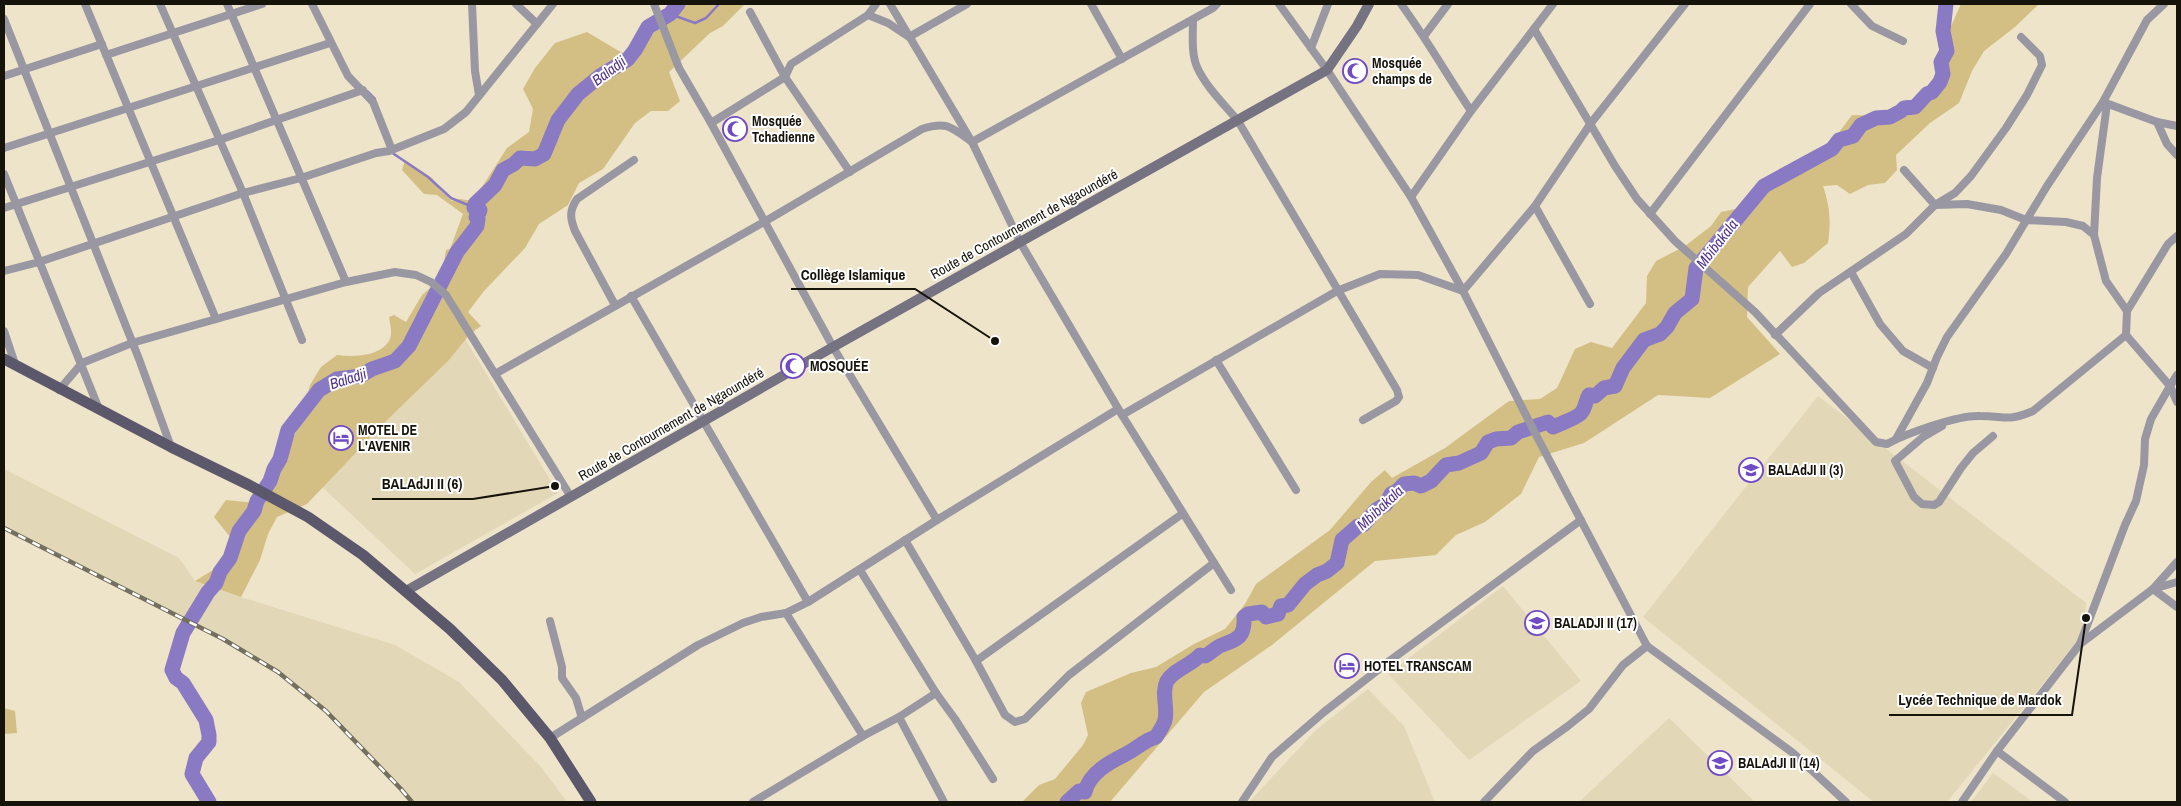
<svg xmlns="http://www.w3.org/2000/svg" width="2181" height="806" viewBox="0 0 2181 806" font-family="'Archivo Narrow',sans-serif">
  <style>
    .built { fill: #e2d7b6 }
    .green { fill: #d3bf84 }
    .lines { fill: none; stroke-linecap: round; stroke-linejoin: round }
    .stream { stroke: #8a79c3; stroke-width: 2.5 }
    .river { stroke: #8a79c3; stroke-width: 15 }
    .street { stroke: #9997a2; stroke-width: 8 }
    .secondary { stroke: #757282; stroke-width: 10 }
    .primary { stroke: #5c586b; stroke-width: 11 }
    .rail-casing { stroke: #746f5e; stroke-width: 4.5 }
    .rail { stroke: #fff; stroke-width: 2.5; stroke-dasharray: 8; stroke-linecap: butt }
    .labels { text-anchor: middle; stroke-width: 4; stroke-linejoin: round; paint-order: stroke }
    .poi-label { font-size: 14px; font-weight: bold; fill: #16130a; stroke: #fff; text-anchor: start }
    .street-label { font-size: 14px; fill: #16130a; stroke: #fff }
    .water-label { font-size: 15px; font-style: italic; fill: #4f338d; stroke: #fff }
    .leader { fill: none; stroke: #16130a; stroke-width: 2 }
    .callout-dot { fill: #16130a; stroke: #fff; stroke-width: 2 }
    .callout-label { font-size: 15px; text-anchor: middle; font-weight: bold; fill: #16130a; stroke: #fff; stroke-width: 4; stroke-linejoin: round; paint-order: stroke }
  </style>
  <rect width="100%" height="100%" fill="#ede4ca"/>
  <g class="built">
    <polygon points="464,337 558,493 415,574 319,484"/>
    <polygon points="1818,396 2086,603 2083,634 1947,802 1874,802 1643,617"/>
    <polygon points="4,469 179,558 195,581 241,597 395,645 459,682 541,767 567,802 412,802 401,789 326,711 277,672 223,639 4,528"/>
    <polygon points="1503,586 1581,681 1469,760 1388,674"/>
    <polygon points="1368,689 1404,726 1435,802 1249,802 1316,730"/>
    <polygon points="1669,718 1755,802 1579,802"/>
    <polygon points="1993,773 2033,802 1971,802"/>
  </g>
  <g class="green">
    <path d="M676,4H745L723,26L710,33L669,72L680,101L668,111H651L635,123L603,169L579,183L568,205L539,224L525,248L484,291L468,312L481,326L470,334L448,361L387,420L307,504L277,517L268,534L260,560L241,597L195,581L226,562L231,538L214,517L226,500L256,503L271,482L301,422L310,385L321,367L337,355C352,357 379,357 389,341C393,334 390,324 389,317L394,315L406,322L422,295L437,282L443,269L446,250L450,249L463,214L437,195L424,194L402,170L405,160L432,178L440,190L452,201L460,199L473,201L507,148L529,132L533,109L523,89L535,68L555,43L587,32L629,57L672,15Z"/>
    <path d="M1961,4H2039L2015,27L1984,51L1972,71L1959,103L1930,123L1896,155L1897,170L1885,183L1868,185L1850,194L1837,185L1823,186C1830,206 1831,222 1828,243L1804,263L1792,267L1780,251L1748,287L1747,317L1780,354L1710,398L1658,395L1584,443L1539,457L1521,494L1485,522L1456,535L1436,555L1375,561L1272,645L1204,692L1110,802H1022L1039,785L1055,779L1083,745L1088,735L1081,703L1086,692L1131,673L1156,667L1194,644L1225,629L1245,604L1256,584L1330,530L1371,482L1385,470L1392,478L1445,448L1509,401L1540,399L1557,388L1575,349L1591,342L1612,348L1646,303L1647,276L1656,261L1685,246L1711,226L1721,212L1746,207L1762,181L1828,147L1852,115L1887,116L1929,103L1941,69L1948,33Z"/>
    <polygon points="4,708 15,711 17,733 4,734"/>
  </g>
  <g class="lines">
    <g class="stream">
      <polyline points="670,14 695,23 706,18 719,4"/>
      <polyline points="367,91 375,99"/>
      <polyline points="391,152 428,177 451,198 480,210"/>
    </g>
    <g class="river">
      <polyline points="209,802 192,774 196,758 209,742 209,735 206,720 183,683 176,678 172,670 183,633 208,592 216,583 220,572 230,558 239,531 254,511 257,501 270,481 274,469 280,459 288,430 319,390 337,379 360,376 372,369 395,361 409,346 457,252 477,226 478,219 476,217 477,218 480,210 474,208 475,204 495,185 503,170 514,164 520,158 535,159 544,154 558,120 578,94 600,76 628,59 635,50 648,27 670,14 678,4"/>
      <path d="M1067,802L1079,791L1085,792C1089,773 1110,762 1126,754C1138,748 1143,741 1156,737C1159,732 1164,725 1165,720C1168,708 1161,693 1167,681C1174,669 1192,665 1200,655L1205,656C1211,653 1216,647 1222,645C1239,639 1245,636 1244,617L1248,614L1262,612L1266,617L1278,614L1281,606L1288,605L1305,584L1317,575L1327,571L1337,563L1342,540L1358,526L1363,525L1376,510L1386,504L1391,494L1397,491L1404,484L1414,483L1421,486L1431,481L1446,465L1459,463L1481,453L1488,442L1496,439L1511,438L1518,432L1548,422L1553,427C1558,425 1578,417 1581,413C1586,408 1585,401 1589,395L1595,396L1604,388L1615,386L1623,368L1644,340L1660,334L1667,327L1675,313L1692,299L1696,268L1764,186L1832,149L1839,140L1853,136L1861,125L1876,118L1890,117L1901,111L1904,108L1915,107L1927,94L1932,92L1940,82L1943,74L1941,62L1947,51L1943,31L1946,4"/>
    </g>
    <g class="street">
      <polyline points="85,4 216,319"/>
      <polyline points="160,4 243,193 302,340"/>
      <polyline points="227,4 346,282"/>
      <polyline points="312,4 348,76 373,102 392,150"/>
      <polyline points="472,4 475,71 479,95"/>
      <polyline points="516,4 537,24"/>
      <polyline points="654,4 679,68 711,123 833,347 937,520 1118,409"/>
      <polyline points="890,4 972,142 1020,242 1122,415 1231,590"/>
      <polyline points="1091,4 1122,59"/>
      <polyline points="1279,4 1327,70 1411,197 1463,291 1534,431 1647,646 1793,753 1846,802"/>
      <path d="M1401,4C1426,38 1447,75 1471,111"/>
      <polyline points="1851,4 1872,26 1903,41"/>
      <polyline points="750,12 785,77 850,172"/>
      <polyline points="868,15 888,23 909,37 967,4"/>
      <polyline points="4,19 139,359 171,447"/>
      <path d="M1193,20C1193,34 1191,53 1197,67C1206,87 1224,104 1238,121L1397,390L1399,397L1396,401L1363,420"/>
      <path d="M1534,29L1615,166L1637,199L1675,241L1755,312L1876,442L1887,444C1907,433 1958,415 1980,416C2006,416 2007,422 2033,411L2126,335"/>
      <polyline points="1424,36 1448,4"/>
      <polyline points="1311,48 1328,4"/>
      <polyline points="106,55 262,4"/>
      <polyline points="4,76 102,44"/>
      <polyline points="2103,102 2157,122 2177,126"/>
      <polyline points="2157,122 2167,144 2177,155"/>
      <polyline points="711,123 785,77 791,64 868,15 876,4"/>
      <polyline points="4,148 330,43"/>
      <polyline points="1904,170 1935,205 1967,204 2001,210 2026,220 2066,222 2083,226 2094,235 2106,281 2127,311 2126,335 2170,386 2151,419 2145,439 2144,465 2136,501 2125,525 2080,644"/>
      <polyline points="4,174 99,409"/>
      <polyline points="1411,197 1471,111 1553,4"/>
      <polyline points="1535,206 1590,304"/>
      <polyline points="4,208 219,140 363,90"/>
      <polyline points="1650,214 1810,4"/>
      <polyline points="2094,235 2097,178 2107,104"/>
      <polyline points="4,271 39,262 243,193 301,178 376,153 389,151 444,129 466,112 553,4"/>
      <polyline points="1851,272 1880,324 1903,351 1933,368"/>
      <path d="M615,305L575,231C570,218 569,211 577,199L634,160"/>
      <polyline points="2127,311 2168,244 2177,236"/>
      <polyline points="4,331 15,364"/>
      <polyline points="1775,335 1819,293 1906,234 1935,205 1955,193 1971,176 2006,128 2027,95 2042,65 2040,56 2021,37"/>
      <polyline points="1216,360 1296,490"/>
      <path d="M495,374L764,222L922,129C947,121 951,127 972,142L1213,8L1217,4"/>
      <polyline points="2177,375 2170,386 2177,402"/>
      <polyline points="59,390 82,363 132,343 346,282 395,272 416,275 431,282 446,295 571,497"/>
      <polyline points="1122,415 1337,291 1380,274 1418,275 1463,291 1535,206 1591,123 1685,4"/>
      <polyline points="1942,426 1923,437 1895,461 1914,497 1922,504 1934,505 1939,502 1961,468 1973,453 1993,436"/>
      <polyline points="1896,439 1927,383 1937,357 1947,337 2006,254 2047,186 2103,102 2147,20 2164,4"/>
      <polyline points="905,540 976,661 1005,715 1015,722 1025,719 1069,675 1214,563"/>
      <polyline points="860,570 936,693 955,719 993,779"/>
      <polyline points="2153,589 2177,607"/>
      <polyline points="2153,589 2177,582"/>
      <polyline points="808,602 937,520"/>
      <polyline points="786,613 863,736 899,717 936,693"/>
      <polyline points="550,621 562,667 562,678 576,698 582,718"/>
      <polyline points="976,661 1182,514"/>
      <polyline points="899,717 944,802"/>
      <polyline points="550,738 698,645 743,623 761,617 786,613 808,602 631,296"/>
      <polyline points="1997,751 2065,802"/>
      <polyline points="753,802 863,736"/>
      <polyline points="1242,802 1272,757 1324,712 1388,662 1581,520"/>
      <polyline points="1484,802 1533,751 1568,726 1589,709 1623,665 1647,646"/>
      <polyline points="1962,802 1997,751 2080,644 2153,589 2177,562"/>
    </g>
    <polyline class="secondary" points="406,591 833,347 1327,70 1357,26 1369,4"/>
    <polyline class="primary" points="4,359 171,447 249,485 308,517 363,555 450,629 502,680 550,738 591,802"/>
    <defs>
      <polyline id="rail" points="4,528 223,639 278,672 326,711 401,789 412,802"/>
    </defs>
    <use href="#rail" class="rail-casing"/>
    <use href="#rail" class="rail"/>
  </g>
  <defs>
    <symbol id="mosque-ring" viewBox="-11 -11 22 22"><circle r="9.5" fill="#fff" stroke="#714bc4" stroke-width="1.5"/><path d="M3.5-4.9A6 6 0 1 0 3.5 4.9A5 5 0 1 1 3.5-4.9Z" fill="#714bc4"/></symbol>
    <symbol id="hotel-ring" viewBox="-11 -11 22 22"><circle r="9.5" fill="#fff" stroke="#714bc4" stroke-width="1.5"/><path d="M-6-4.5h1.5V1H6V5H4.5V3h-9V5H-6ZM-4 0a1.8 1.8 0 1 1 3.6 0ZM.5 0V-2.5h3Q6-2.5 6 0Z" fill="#714bc4"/></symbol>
    <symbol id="school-ring" viewBox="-11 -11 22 22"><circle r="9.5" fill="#fff" stroke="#714bc4" stroke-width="1.5"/><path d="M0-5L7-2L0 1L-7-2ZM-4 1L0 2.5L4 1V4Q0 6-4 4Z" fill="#714bc4"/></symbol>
  </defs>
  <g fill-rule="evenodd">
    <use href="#mosque-ring" x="1341" y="57" width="28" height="28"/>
    <use href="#mosque-ring" x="721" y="115" width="28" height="28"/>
    <use href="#mosque-ring" x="779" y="352" width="28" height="28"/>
    <use href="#hotel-ring" x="327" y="424" width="28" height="28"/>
    <use href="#school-ring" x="1737" y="456" width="28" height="28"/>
    <use href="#school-ring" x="1523" y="609" width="28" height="28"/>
    <use href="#hotel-ring" x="1333" y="652" width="28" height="28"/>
    <use href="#school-ring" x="1706" y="749" width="28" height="28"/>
  </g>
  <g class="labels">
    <g class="poi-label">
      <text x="1372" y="68">Mosquée<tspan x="1372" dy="16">champs de</tspan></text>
      <text x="752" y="126">Mosquée<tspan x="752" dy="16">Tchadienne</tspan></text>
      <text x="810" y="371">MOSQUÉE</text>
      <text x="358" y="435">MOTEL DE<tspan x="358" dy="16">L'AVENIR</tspan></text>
      <text x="1768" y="475">BALAdJI II (3)</text>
      <text x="1554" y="628">BALADJI II (17)</text>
      <text x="1364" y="671">HOTEL TRANSCAM</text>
      <text x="1738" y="768">BALAdJI II (14)</text>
    </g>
    <g class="street-label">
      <text transform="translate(1024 224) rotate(-29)" y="5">Route de Contournement de Ngaoundéré</text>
      <text transform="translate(671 424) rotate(-30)" y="5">Route de Contournement de Ngaoundéré</text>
    </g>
    <g class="water-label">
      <text transform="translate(609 71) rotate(-37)" y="5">Baladji</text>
      <text transform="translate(1717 244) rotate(-52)" y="5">Mbibakala</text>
      <text transform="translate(348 379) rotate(-18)" y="5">Baladji</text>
      <text transform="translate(1380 508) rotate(-43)" y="5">Mbibakala</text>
    </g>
  </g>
  <path class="leader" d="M995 341L915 289H791M555 486L473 499H372M2086 618L2072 715H1889"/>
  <g class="callout-dot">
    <circle cx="995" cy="341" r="5"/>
    <circle cx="555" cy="486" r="5"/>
    <circle cx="2086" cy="618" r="5"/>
  </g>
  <g class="callout-label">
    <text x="853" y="280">Collège Islamique</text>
    <text x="422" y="489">BALAdJI II (6)</text>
    <text x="1980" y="705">Lycée Technique de Mardok</text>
  </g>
  <rect width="2181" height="806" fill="none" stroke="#16130a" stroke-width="10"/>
</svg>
